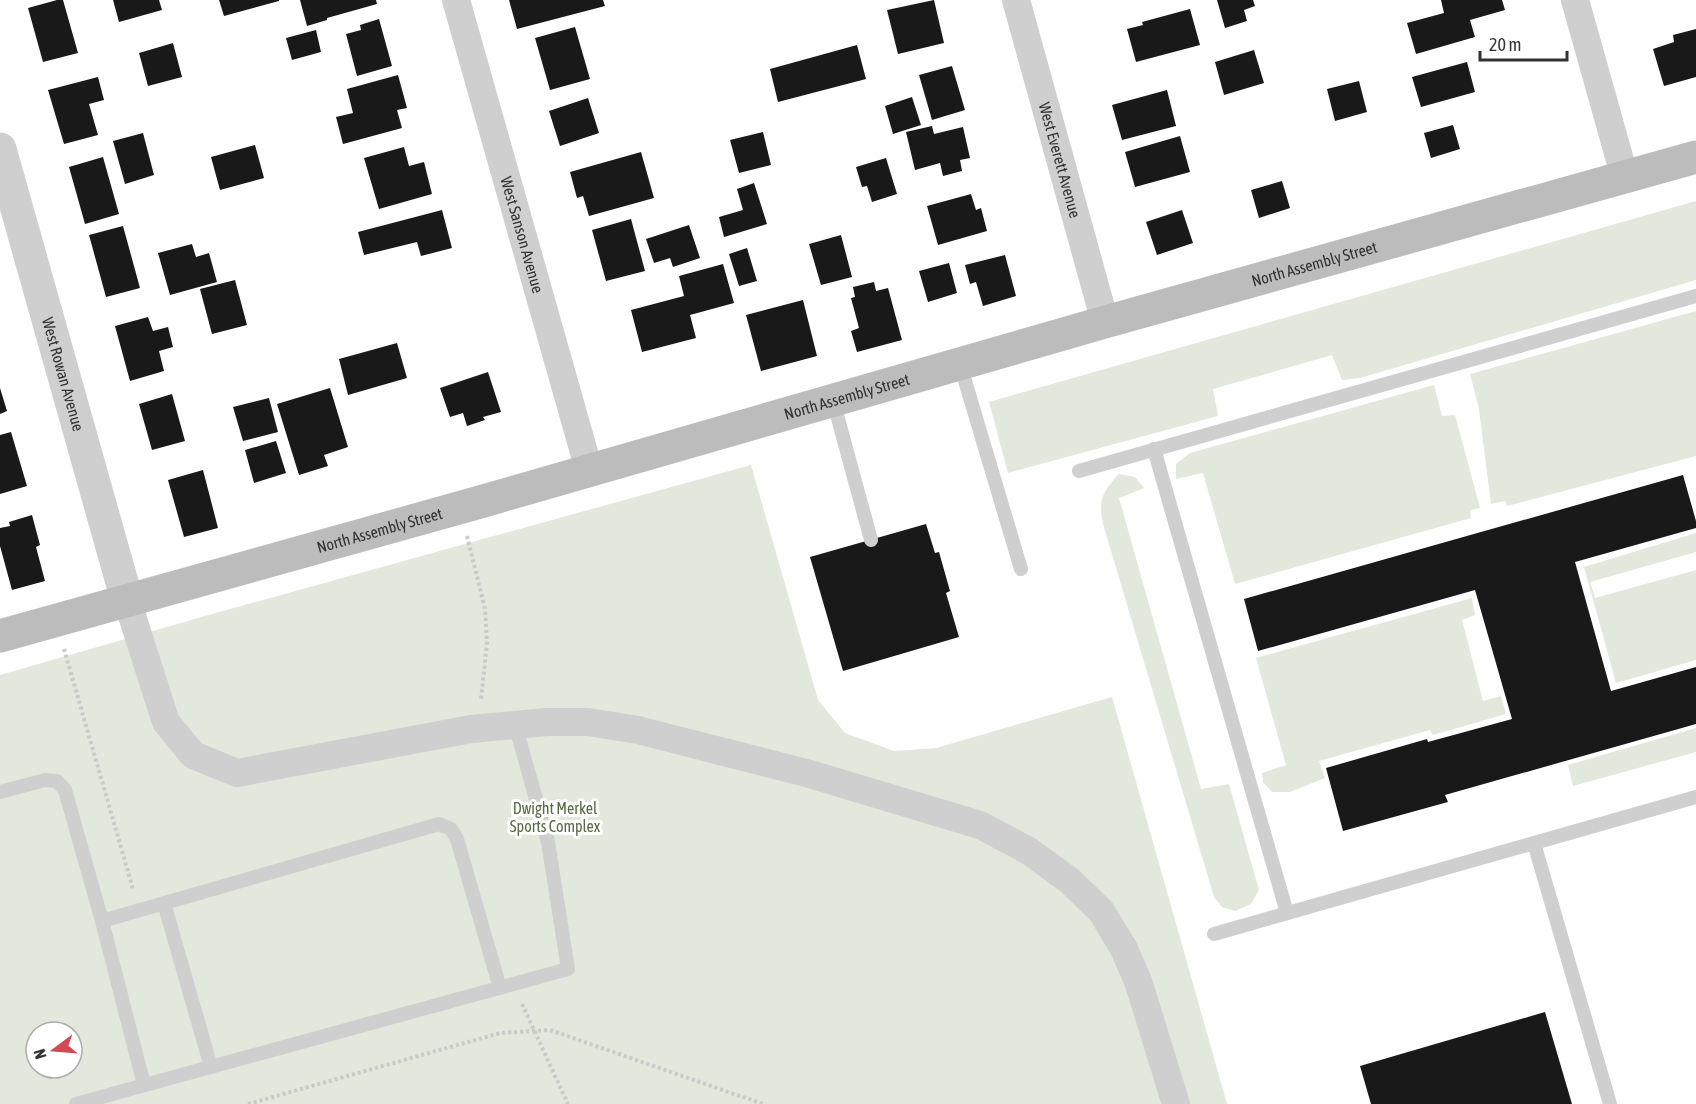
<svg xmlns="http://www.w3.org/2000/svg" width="1696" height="1104" viewBox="0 0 1696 1104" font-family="'Asap Condensed',sans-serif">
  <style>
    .green { fill: #e2e8dc; fill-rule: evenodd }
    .building { fill: #191919 }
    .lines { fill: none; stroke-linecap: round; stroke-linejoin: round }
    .path { stroke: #c9c9c9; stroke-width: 4; stroke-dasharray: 3 3; stroke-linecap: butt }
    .service { stroke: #cfcfcf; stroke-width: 14 }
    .minor { stroke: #cfcfcf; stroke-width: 28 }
    .tertiary { stroke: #cfcfcf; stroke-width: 33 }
    .secondary { stroke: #bcbcbc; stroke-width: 33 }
    .labels { text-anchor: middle; stroke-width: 6; stroke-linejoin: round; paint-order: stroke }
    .street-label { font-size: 16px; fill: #323232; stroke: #fff }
    .park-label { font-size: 16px; fill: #566a43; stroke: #fff }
  </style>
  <rect width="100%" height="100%" fill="#fff"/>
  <g class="green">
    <polygon points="1696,201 1696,280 1360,378 1342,380 1332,355 1213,389 1218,416 1008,473 989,402"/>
    <polygon points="1696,311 1696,456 1507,506 1505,501 1491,504 1479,409 1470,374"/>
    <polygon points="1434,385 1442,416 1455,415 1480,508 1470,510 1471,518 1235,584 1203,473 1176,479 1176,464 1190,453"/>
    <path d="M751,465L818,700L845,733L894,751L936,748L1112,697L1227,1104H0V675L212,614ZM36,1032H72V1068H36Z"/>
    <path d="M1119,474L1135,477L1144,488L1119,498L1201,789L1229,784L1259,890L1251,904L1235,911L1222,907L1214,897L1103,524C1098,500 1103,491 1119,474Z"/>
    <polygon points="1696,533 1696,552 1590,582 1595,598 1696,570 1696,660 1616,683 1584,567"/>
    <polygon points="1472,598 1475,615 1462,620 1483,701 1501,696 1506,714 1433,735 1430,730 1319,761 1325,778 1290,792 1272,792 1263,782 1262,773 1286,765 1256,658"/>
    <polygon points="1696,728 1696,752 1573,786 1568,765"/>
  </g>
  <g class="building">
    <polygon points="57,0 63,0 78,53 43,62 28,8"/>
    <polygon points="113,0 159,0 162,10 119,22"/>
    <polygon points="219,0 279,0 279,1 224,16"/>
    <polygon points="300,0 376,0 377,4 327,18 327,20 307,26"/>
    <polygon points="509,0 603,0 605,6 517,29"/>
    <polygon points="934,0 944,43 898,54 887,10"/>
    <polygon points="1217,0 1253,0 1255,6 1244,10 1247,21 1225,28"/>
    <polygon points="1441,0 1502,0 1505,10 1470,20 1475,37 1416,54 1407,23 1444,13"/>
    <polygon points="1190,9 1200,45 1136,62 1127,29 1143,25 1142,22"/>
    <polygon points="379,19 392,66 357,76 346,34 361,30 360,25"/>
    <polygon points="575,27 590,79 550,90 535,38"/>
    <polygon points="1696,29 1696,77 1664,86 1653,49 1674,42 1673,35"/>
    <polygon points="316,30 321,52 292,60 286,38"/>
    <polygon points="173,43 182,77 148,86 139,53"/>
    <polygon points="857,45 866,79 778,102 770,69"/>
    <polygon points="1254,50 1264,83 1224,95 1215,62"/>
    <polygon points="1467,62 1475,92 1421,107 1412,77"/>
    <polygon points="952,66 965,110 932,120 919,75"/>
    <polygon points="398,75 407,108 397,110 402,128 343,144 336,117 353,113 347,89"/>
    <polygon points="98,77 104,100 89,104 98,135 64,144 48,90"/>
    <polygon points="1359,81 1367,112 1335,121 1327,89"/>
    <polygon points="1167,90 1176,126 1122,140 1112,105"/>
    <polygon points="912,97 921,125 893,134 885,106"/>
    <polygon points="588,98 599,133 560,146 549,111"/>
    <polygon points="1453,125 1460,149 1431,158 1424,133"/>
    <polygon points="932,126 934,134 963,127 970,158 960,160 962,171 943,176 940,163 915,170 906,132"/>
    <polygon points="763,132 771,165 739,173 730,140"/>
    <polygon points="143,133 154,175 125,184 113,141"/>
    <polygon points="1180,136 1190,172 1135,187 1125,152"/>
    <polygon points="255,145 264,178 220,190 211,157"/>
    <polygon points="404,147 409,166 424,162 432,194 379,209 364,158"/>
    <polygon points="641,152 654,198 589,216 583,196 577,198 570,172"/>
    <polygon points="103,157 119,214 85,224 69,167"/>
    <polygon points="886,158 897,194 872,202 867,186 862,187 856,167"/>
    <polygon points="1282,181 1290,208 1259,218 1251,190"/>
    <polygon points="754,183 767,224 724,237 719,217 743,210 737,189"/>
    <polygon points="971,194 976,210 981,208 987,231 938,245 927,206"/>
    <polygon points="442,210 452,248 421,256 417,242 364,255 358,232"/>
    <polygon points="1182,210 1193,243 1157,255 1146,222"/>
    <polygon points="631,219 645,271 606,281 592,230"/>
    <polygon points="689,225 700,258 673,267 670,258 654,263 646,239"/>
    <polygon points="123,226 140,288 106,297 89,235"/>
    <polygon points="841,235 852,277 821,285 809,244"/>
    <polygon points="192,244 196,257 209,253 217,282 170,295 158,253"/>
    <polygon points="747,248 757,281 739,286 729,254"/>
    <polygon points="1005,255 1016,296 983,306 976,282 970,284 965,265"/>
    <polygon points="949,263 957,293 928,302 919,271"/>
    <polygon points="723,264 734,303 690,315 696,338 642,352 631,310 684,296 679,276"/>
    <polygon points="235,280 247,325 212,334 200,289"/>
    <polygon points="874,282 876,291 888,288 902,340 857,352 851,331 859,328 851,298 855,297 853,287"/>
    <polygon points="803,300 817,356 761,371 746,315"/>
    <polygon points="148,317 153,331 168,327 173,347 159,351 164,371 130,381 115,326"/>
    <polygon points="397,343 407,378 348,395 339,359"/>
    <polygon points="488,372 501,412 483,417 485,420 467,426 463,413 450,417 440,388"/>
    <polygon points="0,388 7,411 0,414"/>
    <polygon points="330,388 348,447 324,455 328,466 299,475 277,404"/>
    <polygon points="172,394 185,441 152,450 139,404"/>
    <polygon points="269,398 278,432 243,441 233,407"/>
    <polygon points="11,432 27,486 0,494 0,435"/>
    <polygon points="276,441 286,473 254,483 245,450"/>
    <polygon points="203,470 218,528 184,537 168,480"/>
    <polygon points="1683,475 1696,521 1696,528 1575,562 1611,691 1696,667 1696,724 1445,795 1448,802 1343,831 1326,768 1427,739 1428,742 1512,719 1475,590 1258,651 1244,599"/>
    <polygon points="32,515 40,545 36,547 45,581 12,590 0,546 0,528 10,526 9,522"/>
    <polygon points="926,524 935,553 939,552 950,591 946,593 959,637 843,671 810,557"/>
    <polygon points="1545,1012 1572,1104 1371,1104 1360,1066"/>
  </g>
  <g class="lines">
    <g class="path">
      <polyline points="467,536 485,609 487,643 481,700"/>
      <polyline points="64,649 133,889"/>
      <polyline points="522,1004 568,1104"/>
      <polyline points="248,1104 500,1033 550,1030 763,1104"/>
    </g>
    <g class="service">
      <polyline points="960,364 1021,569"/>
      <polyline points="833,400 871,540"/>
      <polyline points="1154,449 1287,913"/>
      <polyline points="1079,471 1696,296"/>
      <polyline points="0,792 45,780 57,781 65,790 102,921 439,824 451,829 457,839 500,988"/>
      <polyline points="1534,843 1610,1104"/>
      <polyline points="164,903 211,1067"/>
      <polyline points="102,921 144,1085"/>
      <polyline points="1214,934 1696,797"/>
      <polyline points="76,1104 568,969 548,842 515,724"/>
    </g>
    <g class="minor">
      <path id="s1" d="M456,0L589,470"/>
      <path id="s2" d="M1016,0L1105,322"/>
      <polyline points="1575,0 1625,178"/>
      <polyline points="127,600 166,722 193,755 237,773 471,729 547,722 588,722 638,730 810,774 980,825 1029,851 1070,881 1101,911 1123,947 1138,981 1176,1104"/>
    </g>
    <path class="tertiary" id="s3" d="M0,149L127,600"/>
    <path class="secondary" id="s4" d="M0,636L480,502L1105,322L1696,157"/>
  </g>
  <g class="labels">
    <g class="street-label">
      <text dy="6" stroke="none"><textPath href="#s2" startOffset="166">West Everett Avenue</textPath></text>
      <text dy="6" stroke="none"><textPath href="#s1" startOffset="244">West Sanson Avenue</textPath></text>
      <text dy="6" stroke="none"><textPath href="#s4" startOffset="1366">North Assembly Street</textPath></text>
      <text dy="6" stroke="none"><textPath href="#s3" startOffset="234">West Rowan Avenue</textPath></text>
      <text dy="6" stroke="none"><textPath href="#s4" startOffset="880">North Assembly Street</textPath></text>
      <text dy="6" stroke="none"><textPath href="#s4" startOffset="394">North Assembly Street</textPath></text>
    </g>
    <g class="park-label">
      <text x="555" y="814">Dwight Merkel<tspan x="555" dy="18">Sports Complex</tspan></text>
    </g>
  </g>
  <g transform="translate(54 1050) rotate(254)"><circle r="28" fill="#ffffff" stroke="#adadad" stroke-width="1.5"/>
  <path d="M0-4.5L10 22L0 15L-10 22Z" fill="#d54754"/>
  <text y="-9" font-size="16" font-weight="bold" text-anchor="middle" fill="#323232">N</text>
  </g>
  <path d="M1480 51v9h87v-9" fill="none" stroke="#323232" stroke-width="3"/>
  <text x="1489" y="51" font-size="18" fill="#323232" stroke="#ffffff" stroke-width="4.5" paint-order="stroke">20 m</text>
</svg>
